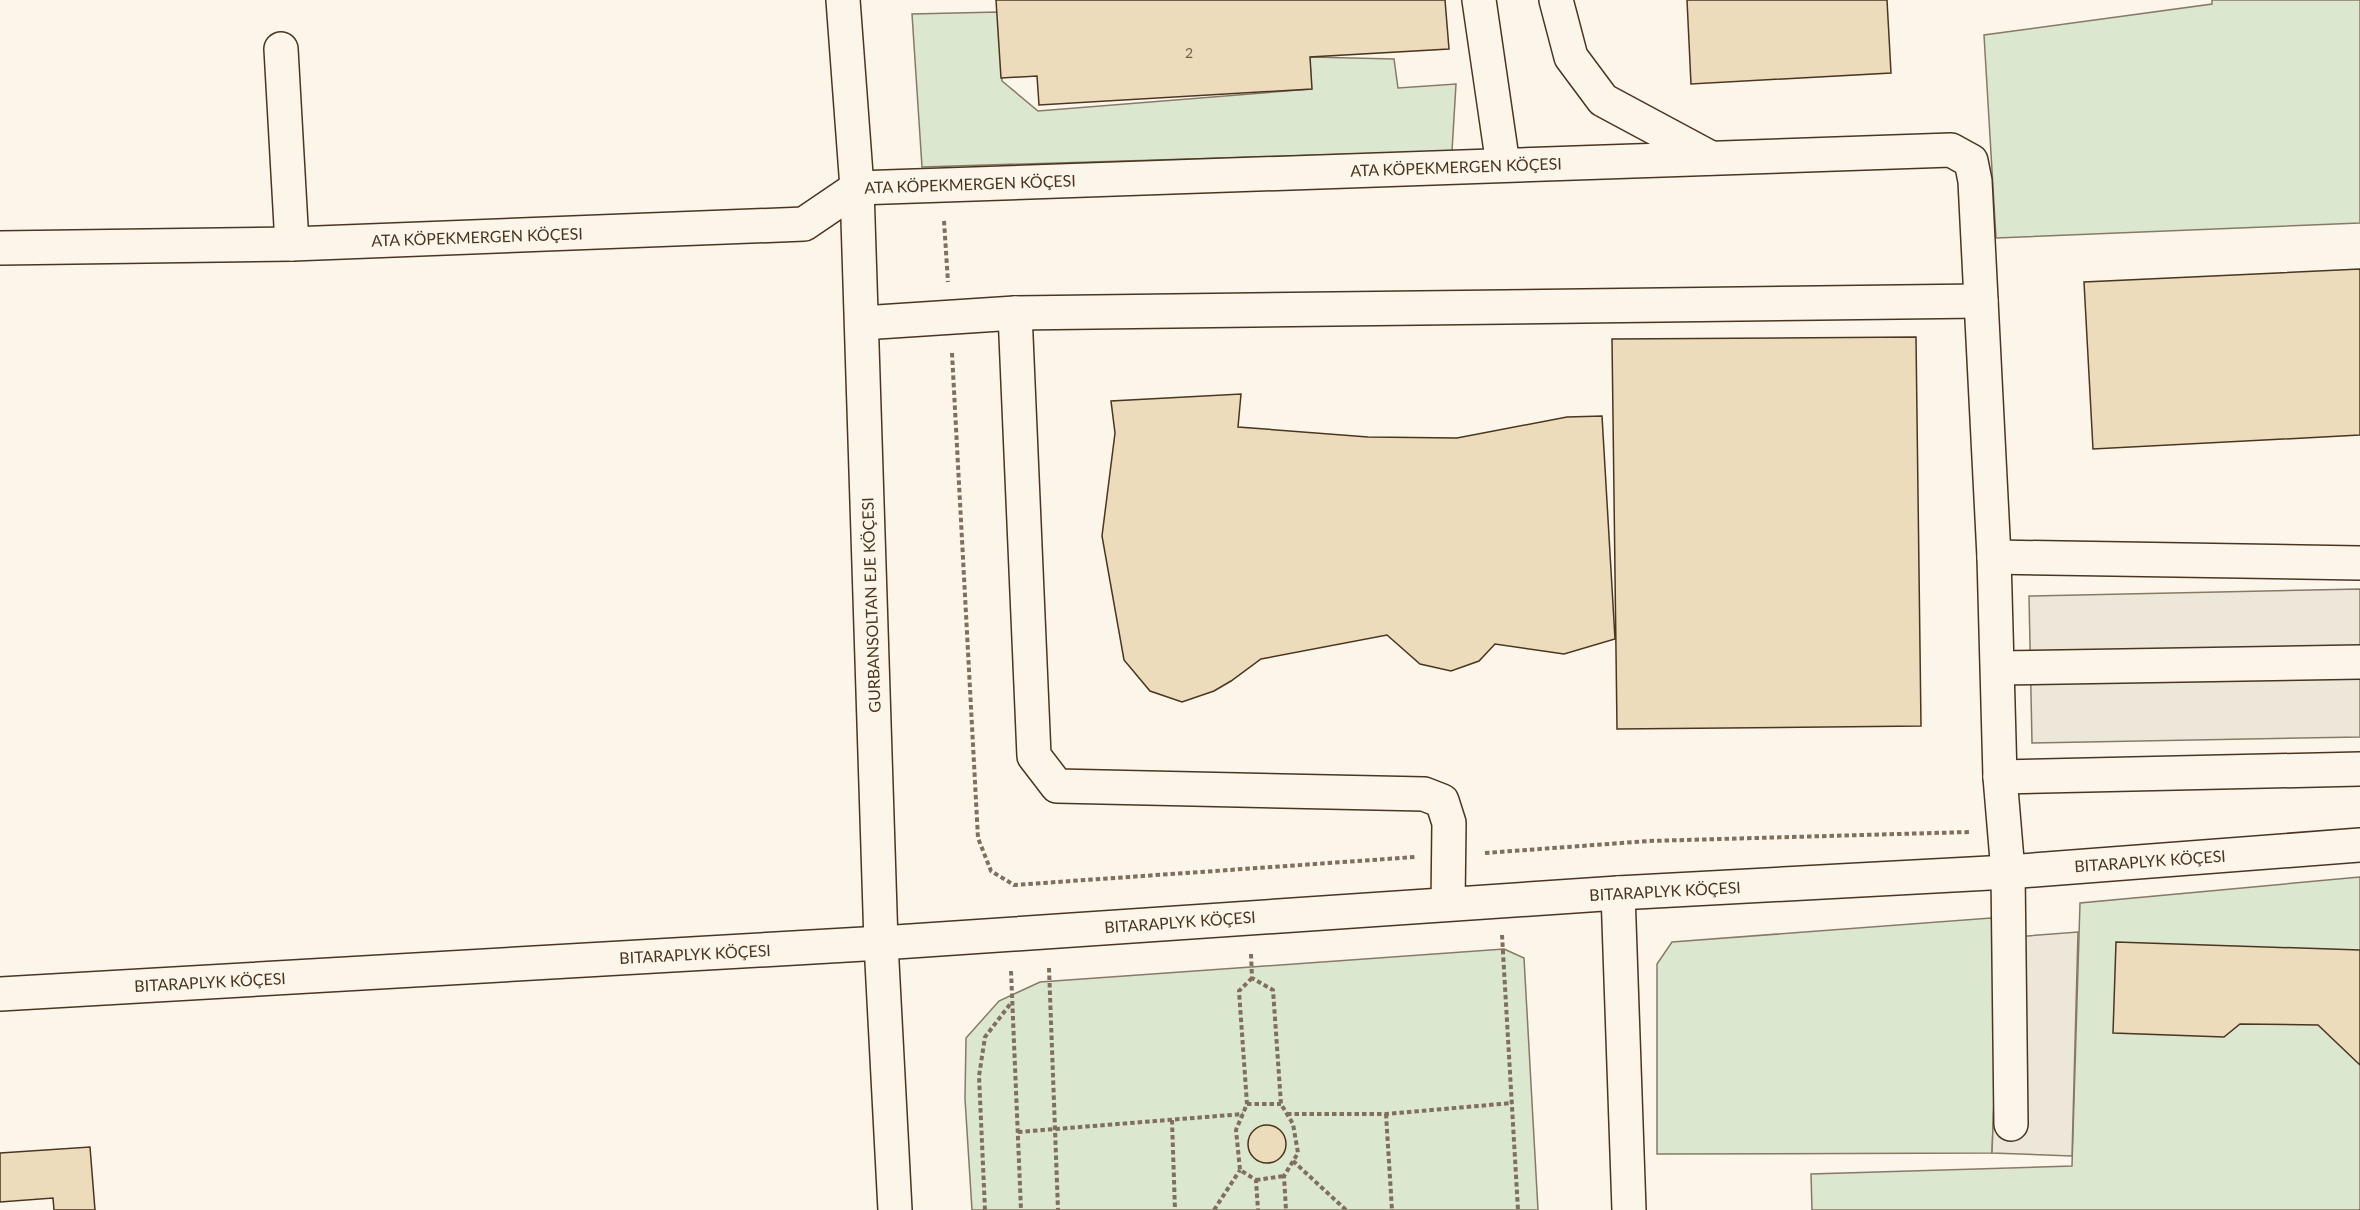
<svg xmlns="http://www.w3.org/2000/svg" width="2360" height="1210" viewBox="0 0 2360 1210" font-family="Lato,sans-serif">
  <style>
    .green { fill: #dce7d0; stroke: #887966; stroke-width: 1.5 }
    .parking { fill: #ede7d9; stroke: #887966; stroke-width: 1.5 }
    .building { fill: #ecdcbc; stroke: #4a3520; stroke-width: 1.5 }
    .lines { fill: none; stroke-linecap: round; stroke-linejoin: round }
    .minor-casing { stroke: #4a3520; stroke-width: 36 }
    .path { stroke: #7f6f5c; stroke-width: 4; stroke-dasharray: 4.5 3; stroke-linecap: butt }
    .minor { stroke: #fbf6e9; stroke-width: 33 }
    .labels { text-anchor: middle; stroke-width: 4.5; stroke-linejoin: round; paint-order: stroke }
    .number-label { font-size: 14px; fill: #725f47 }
    .street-label { font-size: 16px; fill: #4a3520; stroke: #fbf6e9 }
  </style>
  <rect width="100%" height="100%" fill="#fbf6e9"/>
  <g class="green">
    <polygon points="2212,0 2360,0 2360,223 1996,238 1984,35 2212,4"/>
    <polygon points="998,12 1002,81 1038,111 1311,89 1310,57 1394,59 1398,88 1456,84 1452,151 922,167 912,14"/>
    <polygon points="2360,877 2360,1210 1812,1210 1811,1174 2072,1166 2080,903"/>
    <polygon points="1991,918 2000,938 1992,1153 1657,1154 1657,964 1672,942"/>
    <polygon points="1504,949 1524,958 1538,1210 972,1210 965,1099 966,1038 999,1001 1040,982"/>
  </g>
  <g class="parking">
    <polygon points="2360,589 2360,737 2032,743 2029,596"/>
    <polygon points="2078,932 2072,1156 1992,1153 2000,938"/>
  </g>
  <g class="building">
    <polygon points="996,0 1445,0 1449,49 1310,57 1312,89 1039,105 1037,76 1001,78"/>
    <polygon points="1687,0 1887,0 1891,73 1691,84"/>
    <polygon points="2360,269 2360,435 2093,449 2084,282"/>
    <polygon points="1916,337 1921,726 1617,729 1612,339"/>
    <polygon points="1241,394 1238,427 1368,437 1457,438 1567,417 1602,416 1615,639 1564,654 1495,644 1479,661 1451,671 1420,664 1387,635 1261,659 1231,681 1214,691 1182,702 1150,691 1124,660 1102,536 1115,433 1111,401"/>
    <polygon points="2116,942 2360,950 2360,1065 2318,1025 2240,1024 2224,1037 2113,1033"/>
    <circle cx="1267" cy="1144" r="19"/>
    <polygon points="90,1147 95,1210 54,1210 53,1198 0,1202 0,1153"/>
  </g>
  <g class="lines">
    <defs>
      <g id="minor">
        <polyline points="843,0 857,188 881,943 895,1210"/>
        <polyline points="1479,0 1503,165"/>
        <polyline points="1556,0 1571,57 1603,100 1711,158"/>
        <polyline points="281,49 292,244"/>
        <polyline points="0,248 292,244 804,224 857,188 1951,150 1971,161 1975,181 1994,557 2000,777 2008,872 2011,1124"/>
        <polyline points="1015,313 1034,756 1057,786 1424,794 1442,801 1449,823 1448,904"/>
        <polyline points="862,323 1015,313 1981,301"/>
        <polyline points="1994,557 2360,563"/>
        <polyline points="1998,668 2360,662"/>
        <polyline points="2000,777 2360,769"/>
        <polyline points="1618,893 1629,1210"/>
        <polyline points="0,994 881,943 1618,893 2008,872 2360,845"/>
      </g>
    </defs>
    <use href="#minor" class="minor-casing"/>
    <g class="path">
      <polyline points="944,221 948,282"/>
      <polyline points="952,353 978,838 991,871 1014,885 1415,857"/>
      <polyline points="1485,853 1649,841 1969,832"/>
      <polyline points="1502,935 1518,1210"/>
      <polyline points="1251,954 1252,978 1273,990 1281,1104 1293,1124 1298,1153 1284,1176 1286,1210"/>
      <polyline points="1049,968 1058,1210"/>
      <polyline points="1011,971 1021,1210"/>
      <polyline points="1252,978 1239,991 1247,1104 1236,1130 1240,1170 1256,1180 1258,1210"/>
      <polyline points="1247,1104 1281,1104"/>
      <polyline points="1287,1114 1386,1114 1512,1103"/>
      <polyline points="1386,1114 1392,1210"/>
      <polyline points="1172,1120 1175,1210"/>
      <polyline points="1018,1132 1243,1114"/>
      <polyline points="1293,1161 1346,1210"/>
      <polyline points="1256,1180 1284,1176"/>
      <polyline points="985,1210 979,1076 985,1037 1011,1003"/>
      <polyline points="1214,1210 1240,1170"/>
    </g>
    <use href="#minor" class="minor"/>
  </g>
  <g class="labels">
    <g class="number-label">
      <text x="1189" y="58">2</text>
    </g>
    <g class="street-label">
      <text transform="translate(1456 167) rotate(-2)" y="6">ATA KÖPEKMERGEN KÖÇESI</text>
      <text transform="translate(970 184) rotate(-2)" y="6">ATA KÖPEKMERGEN KÖÇESI</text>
      <text transform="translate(477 237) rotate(-2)" y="6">ATA KÖPEKMERGEN KÖÇESI</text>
      <text transform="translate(871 605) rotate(-92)" y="6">GURBANSOLTAN EJE KÖÇESI</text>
      <text transform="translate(2150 861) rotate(-4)" y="6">BITARAPLYK KÖÇESI</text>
      <text transform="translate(1665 891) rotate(-3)" y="6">BITARAPLYK KÖÇESI</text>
      <text transform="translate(1180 922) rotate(-4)" y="6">BITARAPLYK KÖÇESI</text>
      <text transform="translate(695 954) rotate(-3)" y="6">BITARAPLYK KÖÇESI</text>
      <text transform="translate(210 982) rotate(-3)" y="6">BITARAPLYK KÖÇESI</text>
    </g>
  </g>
</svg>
